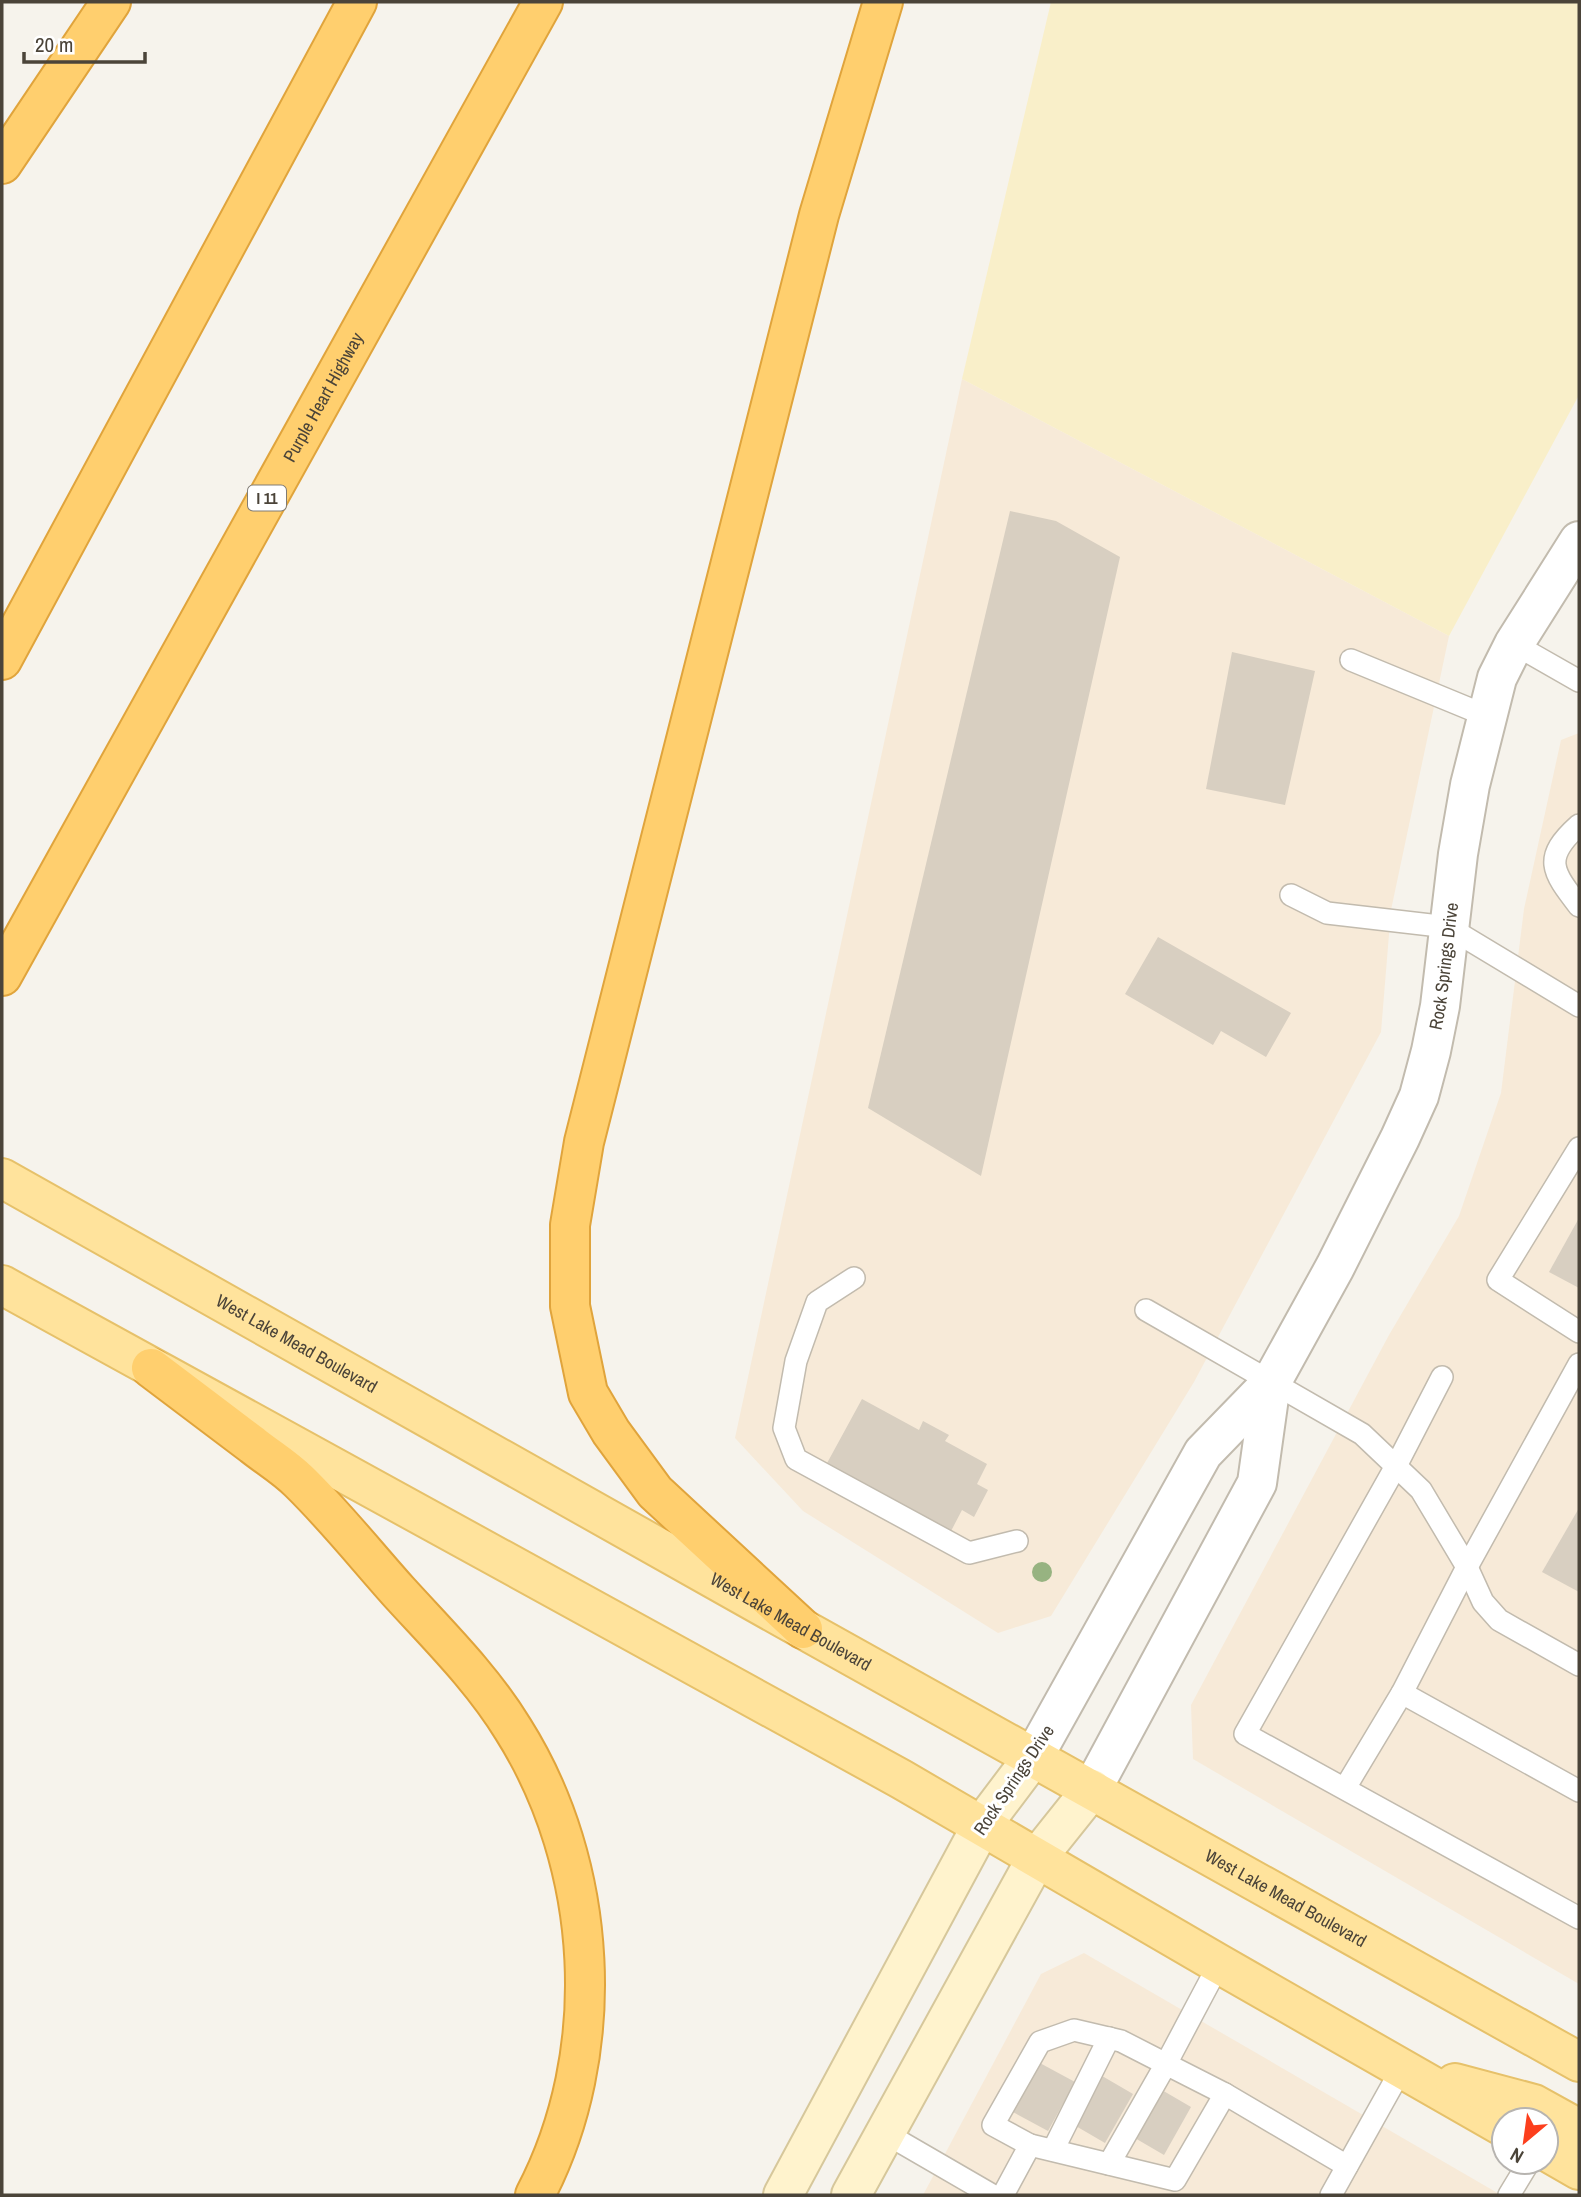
<svg xmlns="http://www.w3.org/2000/svg" width="1581" height="2197" viewBox="0 0 1581 2197" font-family="'Archivo Narrow',sans-serif">
  <style>
    .commercial { fill: #f7ead8 }
    .sand { fill: #f9efc9 }
    .building { fill: #d8cfc1 }
    .lines { fill: none; stroke-linecap: round; stroke-linejoin: round }
    .service-casing { stroke: #c2bbae; stroke-width: 24 }
    .tertiary-casing { stroke: #c2bbae; stroke-width: 42 }
    .secondary-casing { stroke: #d6c79b; stroke-width: 42 }
    .primary-casing { stroke: #e6c16a; stroke-width: 42 }
    .motorway-casing { stroke: #e0a43c; stroke-width: 42 }
    .service { stroke: #fff; stroke-width: 21 }
    .tertiary { stroke: #fff; stroke-width: 38 }
    .secondary { stroke: #fff3cd; stroke-width: 38 }
    .primary { stroke: #ffe39c; stroke-width: 38 }
    .motorway { stroke: #ffcf6e; stroke-width: 38 }
    .tree { fill: #97b381 }
    .labels { text-anchor: middle; stroke-width: 6; stroke-linejoin: round; paint-order: stroke }
    .shield { fill: #fff; stroke: #817c74; stroke-width: 2 }
    .shield-label { font-size: 16px; font-weight: bold; fill: #4b4439 }
    .street-label { font-size: 18px; fill: #4b4439; stroke: #fff }
  </style>
  <rect width="100%" height="100%" fill="#f6f3ec"/>
  <g class="commercial">
    <polygon points="962,379 1449,636 1391,910 1381,1032 1194,1382 1051,1616 998,1633 803,1511 735,1438"/>
    <polygon points="1579,733 1579,1984 1193,1759 1191,1705 1389,1335 1459,1216 1501,1093 1524,909 1561,740"/>
    <polygon points="1084,1953 1501,2195 923,2195 1041,1974"/>
  </g>
  <polygon class="sand" points="1051,2 1579,2 1579,395 1449,636 962,379"/>
  <g class="building">
    <polygon points="1010,511 1056,521 1120,557 981,1176 868,1108"/>
    <polygon points="1232,652 1315,671 1285,805 1206,789"/>
    <polygon points="1158,937 1291,1013 1266,1057 1221,1031 1213,1045 1125,994"/>
    <polygon points="1579,1218 1579,1288 1549,1272"/>
    <polygon points="862,1399 919,1430 923,1421 949,1435 945,1441 987,1464 977,1484 988,1490 974,1517 962,1510 950,1533 826,1465"/>
    <polygon points="1579,1508 1579,1592 1542,1572"/>
    <polygon points="1038,2062 1075,2082 1048,2131 1011,2111"/>
    <polygon points="1097,2073 1133,2094 1105,2143 1069,2122"/>
    <polygon points="1155,2086 1191,2107 1164,2155 1128,2134"/>
  </g>
  <g class="lines">
    <defs>
      <g id="service">
        <polyline points="1514,644 1579,681"/>
        <polyline points="1351,660 1487,716"/>
        <path d="M1579,825C1542,858 1552,871 1579,906"/>
        <polyline points="1291,895 1327,913 1448,927 1579,1006"/>
        <polyline points="1579,1148 1498,1280 1579,1332"/>
        <polyline points="854,1278 817,1302 796,1361 784,1428 796,1459 969,1553 1017,1541"/>
        <polyline points="1146,1310 1362,1434 1421,1490 1467,1567 1483,1602 1499,1620 1579,1665"/>
        <polyline points="1442,1377 1396,1466 1245,1734 1579,1918"/>
        <polyline points="1402,1693 1579,1791"/>
        <polyline points="1345,1788 1402,1693 1467,1567 1579,1364"/>
        <polyline points="885,2133 992,2195"/>
        <polyline points="1030,2145 1175,2180 1225,2094"/>
        <polyline points="1053,2150 1109,2038"/>
        <polyline points="1109,2164 1166,2064 1225,2094 1347,2166"/>
        <polyline points="1003,2195 1030,2145 993,2125 1040,2042 1074,2030 1121,2041 1166,2064 1219,1964"/>
        <polyline points="1331,2195 1402,2068"/>
        <polyline points="1509,2195 1529,2162"/>
      </g>
      <g id="tertiary">
        <path id="s1" d="M1034,1756L1203,1453L1271,1383L1335,1267L1400,1138L1419,1096L1431,1051L1440,1006L1458,854L1470,785L1497,678L1514,644L1579,541"/>
        <polyline points="1092,1789 1257,1483 1271,1383"/>
      </g>
      <g id="secondary">
        <polyline points="783,2195 982,1825 1034,1756"/>
        <polyline points="851,2195 1036,1859 1092,1789"/>
      </g>
      <g id="primary">
        <path id="s2" d="M2,1178L803,1629L1579,2062"/>
        <polyline points="2,1285 901,1779 1219,1964 1504,2127"/>
        <polyline points="1455,2083 1534,2104 1579,2129"/>
        <polyline points="1546,2151 1579,2170"/>
      </g>
      <g id="motorway">
        <polyline points="2,164 111,2"/>
        <polyline points="2,660 357,2"/>
        <path id="s3" d="M2,976L543,2"/>
        <path d="M151,1368C185,1394 219,1419 253,1445C268,1457 285,1467 299,1481C334,1515 365,1554 398,1591C438,1635 482,1678 513,1729C599,1865 610,2052 535,2195"/>
        <polyline points="803,1629 655,1492 611,1432 588,1393 570,1306 570,1225 584,1142 819,215 883,2"/>
      </g>
    </defs>
    <use href="#service" class="service-casing"/>
    <use href="#tertiary" class="tertiary-casing"/>
    <use href="#secondary" class="secondary-casing"/>
    <use href="#primary" class="primary-casing"/>
    <use href="#motorway" class="motorway-casing"/>
    <use href="#service" class="service"/>
    <use href="#tertiary" class="tertiary"/>
    <use href="#secondary" class="secondary"/>
    <use href="#primary" class="primary"/>
    <use href="#motorway" class="motorway"/>
  </g>
  <circle class="tree" cx="1042" cy="1572" r="10"/>
  <g class="labels">
    <rect class="shield" x="248" y="485.5" width="38" height="25" rx="5"/>
    <g class="shield-label">
      <text x="267" y="504">I 11</text>
    </g>
    <g class="street-label">
      <text dy="6" stroke="none"><textPath href="#s3" startOffset="662">Purple Heart Highway</textPath></text>
      <text dy="6" stroke="none"><textPath href="#s1" startOffset="900">Rock Springs Drive</textPath></text>
      <text dy="6" stroke="none"><textPath href="#s2" startOffset="338">West Lake Mead Boulevard</textPath></text>
      <text dy="6" stroke="none"><textPath href="#s2" startOffset="905">West Lake Mead Boulevard</textPath></text>
      <text transform="translate(1014 1780) rotate(-56)" y="6">Rock Springs Drive</text>
      <text dy="6" stroke="none"><textPath href="#s2" startOffset="1472">West Lake Mead Boulevard</textPath></text>
    </g>
  </g>
  <rect width="1581" height="2197" fill="none" stroke="#4b4439" stroke-width="7"/>
  <g transform="translate(1525 2141) rotate(209)"><circle r="33" fill="#ffffff" stroke="#b7b4b0" stroke-width="2"/>
  <path d="M0-5L12 26L0 18L-12 26Z" fill="#fc3f1d"/>
  <text y="-10" font-size="19" font-weight="bold" text-anchor="middle" fill="#4b4439">N</text>
  </g>
  <path d="M24 52v10h121v-10" fill="none" stroke="#4b4439" stroke-width="3.5"/>
  <text x="35" y="52" font-size="21" fill="#4b4439" stroke="#ffffff" stroke-width="5" paint-order="stroke">20 m</text>
</svg>
